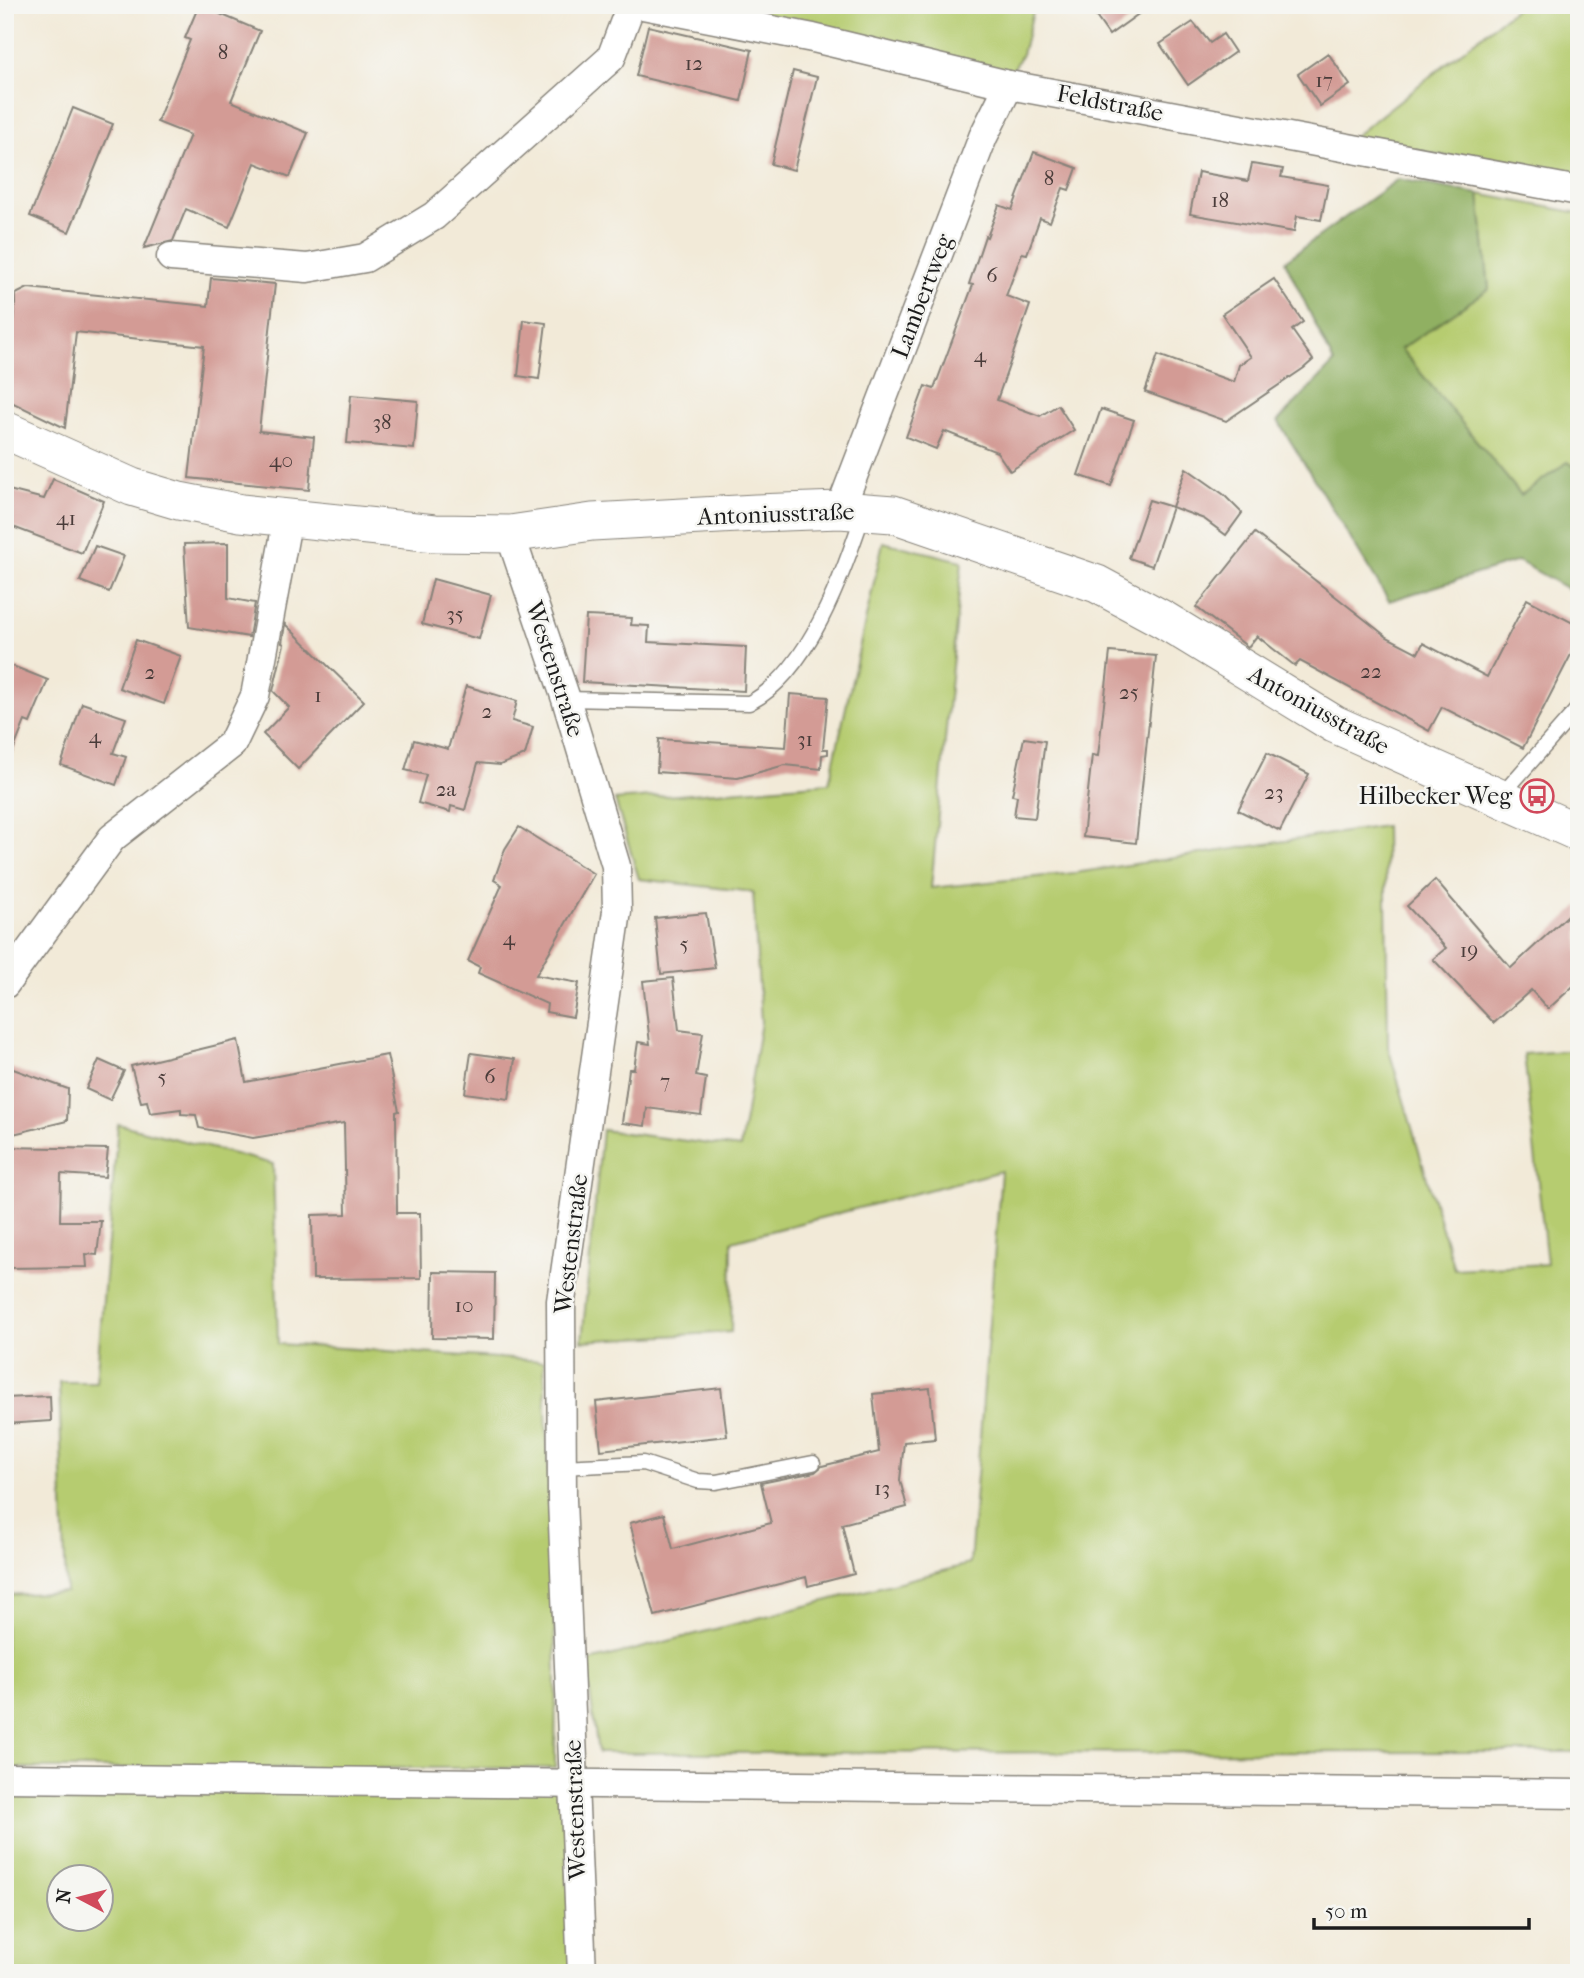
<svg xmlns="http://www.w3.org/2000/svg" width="1584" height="1978" viewBox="0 0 1584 1978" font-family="'IM FELL French Canon',serif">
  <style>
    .green { fill: #b6cc70; stroke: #697446; stroke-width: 2; fill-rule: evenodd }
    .forest { fill: #90b062; stroke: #56663f; stroke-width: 2 }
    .building { fill: #d39b95 }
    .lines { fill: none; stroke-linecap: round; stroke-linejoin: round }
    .service-casing { stroke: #87837a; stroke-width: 17 }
    .minor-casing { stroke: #87837a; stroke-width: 31 }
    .tertiary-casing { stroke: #87837a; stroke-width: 39 }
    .service { stroke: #fff; stroke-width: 14 }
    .minor { stroke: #fff; stroke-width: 28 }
    .tertiary { stroke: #fff; stroke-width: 37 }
    .labels { text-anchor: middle; stroke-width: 5; stroke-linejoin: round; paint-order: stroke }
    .number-label { font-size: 21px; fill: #4a3c3a }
    .street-label { font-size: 24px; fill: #1c1c1c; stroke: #f6f6f2 }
    .poi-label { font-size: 24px; fill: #1c1c1c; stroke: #f6f6f2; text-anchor: end }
  </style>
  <rect width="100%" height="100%" fill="#f6f6f2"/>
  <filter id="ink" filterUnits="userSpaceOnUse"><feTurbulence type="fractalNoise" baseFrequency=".0143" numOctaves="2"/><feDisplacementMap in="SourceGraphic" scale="14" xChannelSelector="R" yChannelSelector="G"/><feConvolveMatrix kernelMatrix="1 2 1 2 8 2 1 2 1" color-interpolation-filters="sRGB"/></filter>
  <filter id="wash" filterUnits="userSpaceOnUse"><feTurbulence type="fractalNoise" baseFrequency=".00686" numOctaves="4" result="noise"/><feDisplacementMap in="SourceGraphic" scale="28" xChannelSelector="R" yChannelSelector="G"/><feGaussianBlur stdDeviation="1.57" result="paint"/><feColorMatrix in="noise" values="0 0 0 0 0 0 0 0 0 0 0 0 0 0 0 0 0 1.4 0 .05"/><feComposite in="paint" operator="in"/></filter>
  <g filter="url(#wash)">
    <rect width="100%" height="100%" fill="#f2ead8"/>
    <g class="green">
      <polygon points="667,5 1035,5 1022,54 1006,82"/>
      <polygon points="1520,5 1579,5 1579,180 1351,139"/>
      <polygon points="1479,194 1579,213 1579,470 1568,462 1521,495 1400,349 1489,288"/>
      <polygon points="883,542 962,561 931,888 1075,873 1385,826 1388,1047 1454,1269 1547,1264 1524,1054 1579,1050 1579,1752 598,1753 586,1662 970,1564 1001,1171 732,1241 731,1332 582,1341 602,1130 740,1148 761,1022 753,892 639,879 615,800 829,783"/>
      <polygon points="118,1124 273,1164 278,1344 544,1361 556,1670 555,1768 5,1768 5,1595 66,1592 59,1382 96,1382"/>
      <path d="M5,1783L569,1789L578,1973H5ZM60,1876H102V1918H60Z"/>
    </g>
    <polygon class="forest" points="1398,179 1479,194 1489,289 1401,349 1521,495 1568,462 1579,470 1579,595 1518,561 1389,601 1278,421 1334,363 1285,261"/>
    <g id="blocks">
      <g class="building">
        <polygon points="199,5 260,31 231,101 308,133 290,177 255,163 229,227 186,209 173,241 144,248 190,135 157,122 190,40 185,38"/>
        <polygon points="1088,5 1151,5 1109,35"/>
        <polygon points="1193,22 1210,43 1223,34 1235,52 1188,85 1160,44"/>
        <polygon points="648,26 752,50 741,101 636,76"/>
        <polygon points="1328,53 1350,85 1320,106 1298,74"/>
        <polygon points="793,71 817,77 794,170 771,164"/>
        <polygon points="73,108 113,124 69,232 30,216"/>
        <polygon points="1034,152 1077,168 1069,190 1063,188 1050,222 1040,218 1027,254 1022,253 1006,296 1030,305 997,400 1040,416 1058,405 1074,430 1010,471 997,452 944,431 936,449 906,437 925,386 934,389 973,285 969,284 985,236 987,237 999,205 1012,210"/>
        <polygon points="1252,164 1283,169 1281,177 1328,185 1321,220 1297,216 1294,232 1190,214 1198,172 1248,181"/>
        <polygon points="211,278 275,284 259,431 314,437 309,490 189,478 204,346 76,332 65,428 5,399 16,294 28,288 208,306"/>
        <polygon points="1274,279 1303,322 1292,330 1313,360 1304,368 1226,421 1145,392 1158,355 1234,382 1239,365 1251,357 1222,314"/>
        <polygon points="524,320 546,323 539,379 518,376"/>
        <polygon points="351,395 418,401 414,449 347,443"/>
        <polygon points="1101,409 1134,420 1111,486 1078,475"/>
        <polygon points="1186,468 1223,494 1242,513 1226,535 1204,519 1172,507"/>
        <polygon points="53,479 104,501 82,553 5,524 5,489 44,499"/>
        <polygon points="1149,500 1172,507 1152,566 1129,558"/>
        <polygon points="1255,533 1387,637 1418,653 1423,643 1487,677 1527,599 1579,626 1579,639 1523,748 1442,707 1429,731 1300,661 1295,666 1257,636 1248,647 1196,607"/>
        <polygon points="228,543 228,598 255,603 249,637 189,627 184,544"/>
        <polygon points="95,546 124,556 109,592 80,581"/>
        <polygon points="433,579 491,595 479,639 422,624"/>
        <polygon points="586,616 632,618 631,625 649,626 648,642 746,647 744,691 582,682"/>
        <polygon points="285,624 364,701 298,769 263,734 289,707 273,691 284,644 282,643"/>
        <polygon points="136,640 181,656 164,704 119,688"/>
        <polygon points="1110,652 1156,656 1136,843 1083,837 1092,755 1098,756"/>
        <polygon points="5,663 48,680 30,723 25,721 7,766"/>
        <polygon points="466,686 517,701 512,721 533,727 525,755 500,765 478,763 465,810 451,806 450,812 418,803 426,775 405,770 414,740 448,749"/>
        <polygon points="790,694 828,697 823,749 828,749 828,754 822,755 821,769 785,765 738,778 657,772 659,739 786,747"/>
        <polygon points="82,703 126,718 113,753 126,757 116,785 61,765"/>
        <polygon points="1024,738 1045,741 1035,818 1014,816 1017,796 1012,795"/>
        <polygon points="1267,753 1309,774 1280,831 1238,810"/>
        <polygon points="519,827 594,874 536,975 579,983 573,1017 546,1012 547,1004 478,973 480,967 468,961 502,885 494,880 505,849"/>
        <polygon points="1435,880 1511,968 1579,905 1579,981 1548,1009 1531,990 1494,1023 1433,959 1446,948 1407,906"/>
        <polygon points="706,913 715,968 661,974 655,918"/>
        <polygon points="673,978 679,1030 703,1033 696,1076 706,1078 701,1115 647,1108 645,1126 622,1123 629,1069 634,1069 638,1042 650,1044 643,981"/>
        <polygon points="238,1040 246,1082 387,1055 399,1111 396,1112 397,1213 420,1213 421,1278 313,1279 312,1215 346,1214 344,1123 253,1138 199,1128 196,1115 181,1114 181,1109 150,1113 147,1101 141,1102 131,1066"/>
        <polygon points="471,1053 515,1059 509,1099 465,1093"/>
        <polygon points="99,1060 124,1071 110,1100 86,1089"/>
        <polygon points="5,1066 68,1089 67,1121 5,1136"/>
        <polygon points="5,1147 108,1149 105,1177 61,1174 60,1221 101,1221 97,1255 86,1254 87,1267 5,1268"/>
        <polygon points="433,1272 495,1273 494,1339 432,1338"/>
        <polygon points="721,1388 727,1436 601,1450 596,1402"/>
        <polygon points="930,1388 935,1439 904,1442 900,1480 907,1507 842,1524 854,1574 808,1586 806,1577 655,1616 630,1523 664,1514 673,1549 771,1523 761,1483 815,1472 822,1466 879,1452 873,1394"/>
        <polygon points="50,1396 51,1421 5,1424 5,1398"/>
      </g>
    </g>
  </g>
  <g filter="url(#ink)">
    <use href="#blocks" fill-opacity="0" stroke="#87837a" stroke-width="2"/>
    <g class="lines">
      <defs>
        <g id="service">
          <path d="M566,699L749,703C809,673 843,573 864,512"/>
          <polyline points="1499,798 1579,707"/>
          <polyline points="562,1467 643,1463 698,1481 716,1482 813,1463"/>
        </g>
        <g id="minor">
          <polyline points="643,5 813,38 1009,85 1579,191"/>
          <polyline points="171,257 307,268 365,258 434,216 611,58 631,5"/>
          <polyline points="840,510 983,137 1009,85"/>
          <polyline points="510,534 566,699 616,866 617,911 561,1301 562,1500 582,1973"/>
          <polyline points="5,984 112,838 232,744 255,696 288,517"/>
          <polyline points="5,1778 1579,1794"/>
        </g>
        <polyline id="tertiary" points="5,430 132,487 179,501 241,513 435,533 510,534 592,522 756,513 840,510 893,514 1097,584 1164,620 1334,724 1579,833"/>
      </defs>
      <use href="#service" class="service-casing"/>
      <use href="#minor" class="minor-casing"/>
      <use href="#tertiary" class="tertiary-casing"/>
      <use href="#service" class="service"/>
      <use href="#minor" class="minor"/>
      <use href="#tertiary" class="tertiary"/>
    </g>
  </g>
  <defs>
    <symbol id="bus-ring" viewBox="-11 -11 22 22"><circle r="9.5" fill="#f6f6f2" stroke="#d1495b" stroke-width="1.5"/><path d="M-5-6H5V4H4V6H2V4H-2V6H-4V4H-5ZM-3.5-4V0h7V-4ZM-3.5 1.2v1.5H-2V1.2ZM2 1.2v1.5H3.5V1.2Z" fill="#d1495b"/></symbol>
  </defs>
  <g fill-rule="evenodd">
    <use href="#bus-ring" x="1518" y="777" width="38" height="38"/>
  </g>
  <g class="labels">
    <g class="number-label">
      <text x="223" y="59">8</text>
      <text x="694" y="70">12</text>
      <text x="1324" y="87">17</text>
      <text x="1049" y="185">8</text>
      <text x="1220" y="207">18</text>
      <text x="992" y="282">6</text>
      <text x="980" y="362">4</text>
      <text x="382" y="429">38</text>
      <text x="281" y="467">40</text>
      <text x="66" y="525">41</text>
      <text x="455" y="621">35</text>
      <text x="1371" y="678">22</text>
      <text x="150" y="679">2</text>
      <text x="1129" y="699">25</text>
      <text x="318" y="702">1</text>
      <text x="487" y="718">2</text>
      <text x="95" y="743">4</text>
      <text x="805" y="746">31</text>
      <text x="446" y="796">2a</text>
      <text x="1274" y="799">23</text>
      <text x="509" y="945">4</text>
      <text x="684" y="951">5</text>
      <text x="1469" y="957">19</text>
      <text x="490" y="1083">6</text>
      <text x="162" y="1084">5</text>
      <text x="665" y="1088">7</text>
      <text x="464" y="1312">10</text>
      <text x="882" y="1495">13</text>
    </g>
    <g class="street-label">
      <text transform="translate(1110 103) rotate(11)" y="8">Feldstraße</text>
      <text transform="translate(922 296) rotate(-69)" y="8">Lambertweg</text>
      <text transform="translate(776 514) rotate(-2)" y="8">Antoniusstraße</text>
      <text transform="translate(555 669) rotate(72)" y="8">Westenstraße</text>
      <text transform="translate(1319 710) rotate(29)" y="8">Antoniusstraße</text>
      <text transform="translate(571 1244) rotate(-83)" y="8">Westenstraße</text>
      <text transform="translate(575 1810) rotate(-92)" y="8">Westenstraße</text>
    </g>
    <g class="poi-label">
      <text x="1512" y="804">Hilbecker Weg</text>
    </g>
  </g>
  <rect width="1584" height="1978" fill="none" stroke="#f6f6f2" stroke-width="28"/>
  <g transform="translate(80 1898) rotate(277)"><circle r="33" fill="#f6f6f2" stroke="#9f9f9c" stroke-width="2"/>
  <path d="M0-5L12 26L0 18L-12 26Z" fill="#d1495b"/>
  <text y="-10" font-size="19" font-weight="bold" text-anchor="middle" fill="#1c1c1c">N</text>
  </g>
  <path d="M1314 1918v10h215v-10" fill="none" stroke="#1c1c1c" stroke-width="3.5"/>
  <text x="1325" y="1918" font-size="21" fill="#1c1c1c" stroke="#f6f6f2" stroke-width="5" paint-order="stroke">50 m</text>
</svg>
